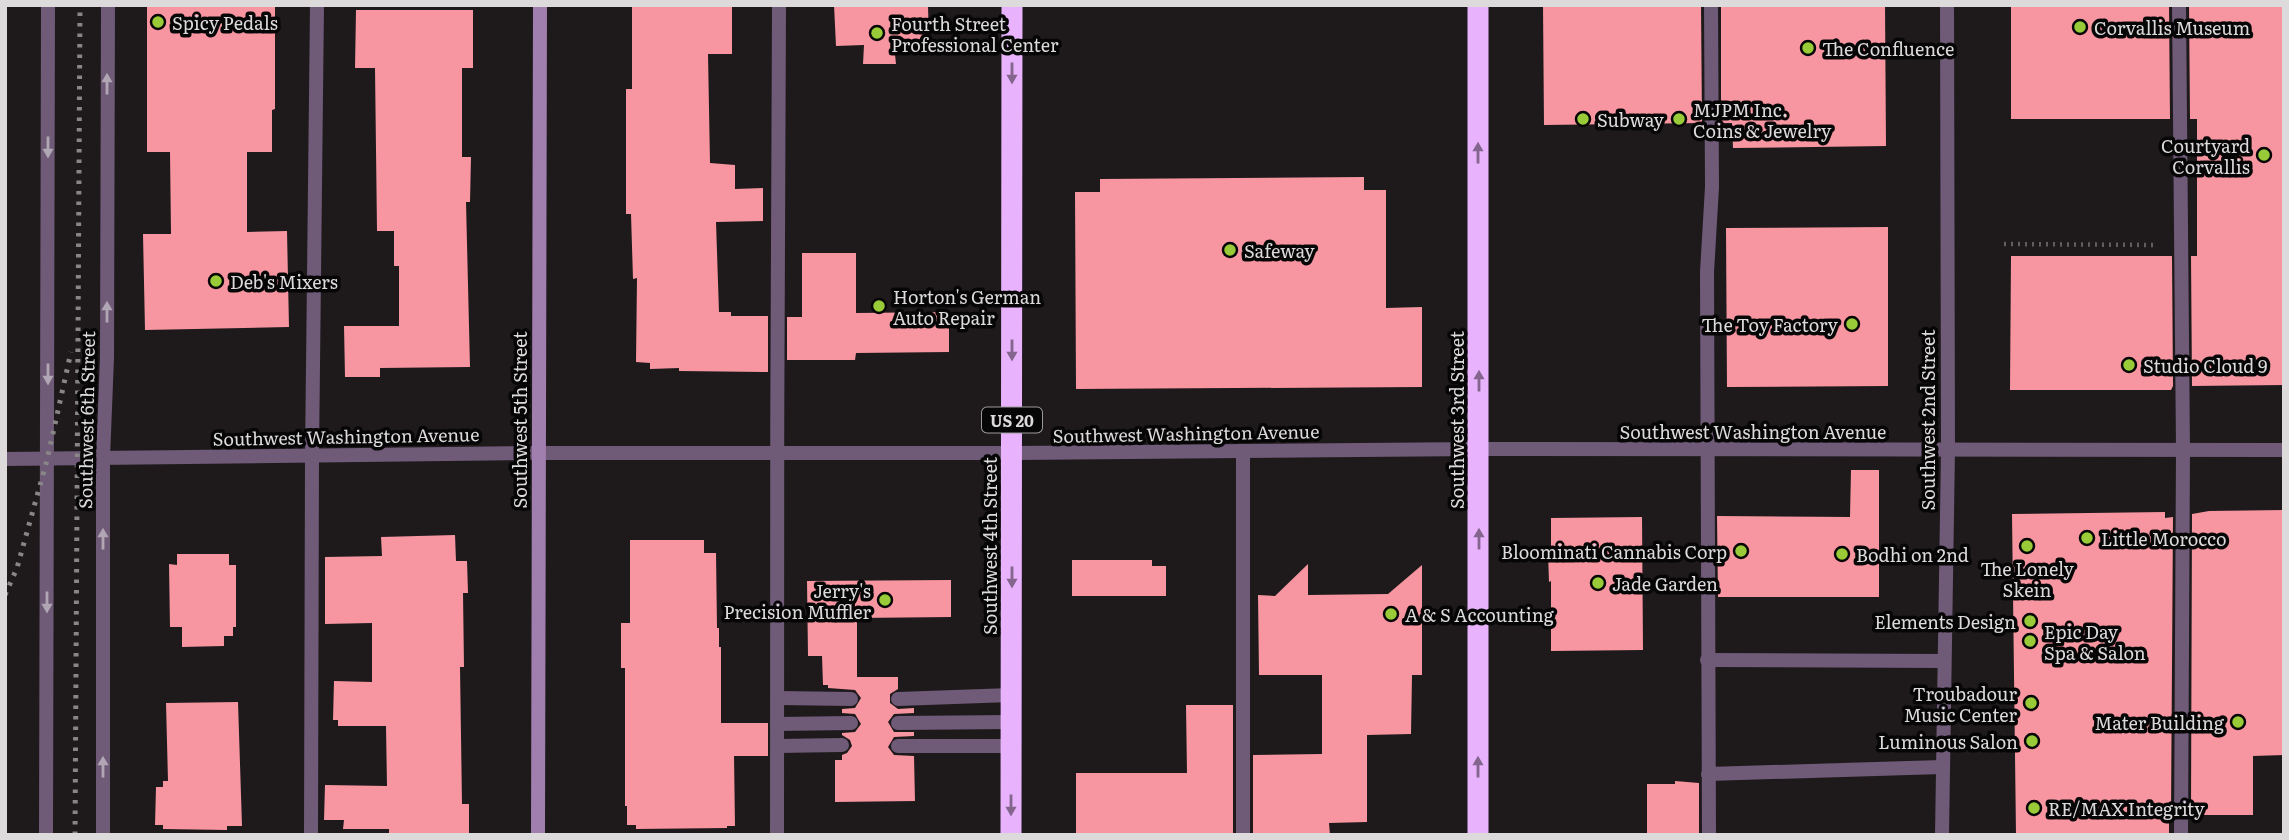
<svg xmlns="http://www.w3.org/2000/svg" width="2289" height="840" font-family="Literata,serif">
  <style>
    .building { fill: #f796a1 }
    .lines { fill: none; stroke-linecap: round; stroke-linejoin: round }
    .path { stroke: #625e60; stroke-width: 4.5; stroke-dasharray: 2 5; stroke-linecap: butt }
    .lane { stroke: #6f5a77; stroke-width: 14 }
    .street { stroke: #6f5a77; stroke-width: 14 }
    .secondary { stroke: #a07ead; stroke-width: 14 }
    .highway { stroke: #e8b2fd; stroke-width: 21 }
    .rail { stroke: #898688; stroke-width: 5; stroke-dasharray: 3.5 7; stroke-linecap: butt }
    .oneway { fill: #83658e }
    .oneway2 { fill: #b1a7b4 }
    .poi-dot { fill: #98cb37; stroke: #070606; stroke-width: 2.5 }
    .labels { text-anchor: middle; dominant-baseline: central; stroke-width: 7; stroke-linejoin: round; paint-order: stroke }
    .shield { fill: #070606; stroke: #9d9a9c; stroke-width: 2 }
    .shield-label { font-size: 16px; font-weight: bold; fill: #dddadc }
    .poi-label { font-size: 18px; fill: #dddadc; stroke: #070606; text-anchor: start }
    .street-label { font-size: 18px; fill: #dddadc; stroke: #070606 }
  </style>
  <rect width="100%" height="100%" fill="#1e1a1c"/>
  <g class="building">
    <path d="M247 5H275V109L272 110V152H247V232L287 231 289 327 145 330 143 234H171L170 152H147V7Z"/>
    <path d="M632 5H732V54H708L710 163 735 165V189L763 188V221L716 222 719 312H731V316H768V372L679 371V368L650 369V363L636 362 637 278 633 279 631 214H626V89H632Z"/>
    <path d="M834 5H928L929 45H894L896 64H863L864 45 836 46Z"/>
    <path d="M1543 5H1701L1702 123 1544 125Z"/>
    <path d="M1721 5H1885L1886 146 1733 148 1732 123H1721Z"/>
    <path d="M2011 5H2169L2170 119H2011Z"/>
    <path d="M2189 5H2284V385L2192 386 2191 256H2197V119H2190Z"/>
    <path d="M356 10H473V68H462V157H471L470 202H466L470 367 380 368V377H345L344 326H399V266H394V231H377L375 68H355Z"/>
    <path d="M1364 177V190H1386V308L1422 307V387L1076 389 1075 192H1100V179Z"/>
    <path d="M1888 227V386L1727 387 1726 228Z"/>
    <path d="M802 253H856V313L949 312V352L856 353 855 360H787V317H802Z"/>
    <path d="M2011 256H2172L2173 386 2171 390H2010Z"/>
    <path d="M1851 470H1879V597H1718L1717 516 1850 517Z"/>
    <path d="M2284 510V755L2253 756V815H2191L2192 514 2209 511Z"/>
    <path d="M2165 512V518L2173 517 2171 815H2169V835H2016L2012 514Z"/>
    <path d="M1642 517 1643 650 1551 651V581L1549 582 1548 552H1551V518Z"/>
    <path d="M455 535 456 561H467L468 593H463L464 667H460L462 804H469V835H389V829H343L344 820H324L325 785 387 786 386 726H338V720H333L334 681 372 682V623L325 624V557L382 556 381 537Z"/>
    <path d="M630 540H704V553H716L717 628H719V647H721V723H768V756H734L735 826H727V828L636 829V825H627V806H625V668H621V623H630Z"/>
    <path d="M177 554H229V565H236V627H233V636H224V646L182 647V627H170L169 564 177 565Z"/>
    <path d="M1072 560H1152V566H1166V596H1072Z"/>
    <path d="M1308 564V595L1388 594 1422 565V675H1412L1411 734 1367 735V822L1329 823 1330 835H1253V755L1322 754V675H1259L1258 595 1275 596Z"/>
    <path d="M951 580V617L857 618V677H898V689L890 694V703L898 709 914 708V713L894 714 888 722 894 732H914V736L894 737 888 747 894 755 914 756 915 801 835 802V760H842V755L847 753 852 746 850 740 842 735V733L855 732 861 724 855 714 842 713V709L855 708 861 698 855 690 828 688V685H823L822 656H808L807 581Z"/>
    <path d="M238 702 242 826H227V830L163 829V825H155L156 787H163V781H168L166 703Z"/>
    <path d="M1186 705H1233V835H1076V773H1187Z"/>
    <path d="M1675 781 1699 783V835H1647V784H1675Z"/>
  </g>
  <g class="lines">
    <path class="path" d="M2004 244 2158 245"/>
    <g class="lane">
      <path d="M2179 5 2183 450 2181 835"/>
      <path d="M1707 660 1943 661"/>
      <path d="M778 698 851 699"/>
      <path d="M898 699 1011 695"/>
      <path d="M898 723 1011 722"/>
      <path d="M777 724 851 723"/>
      <path d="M778 746 842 745"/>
      <path d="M898 746H1011"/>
      <path d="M1708 774 1942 767"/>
      <path d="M311 835 312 456 317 5"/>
      <path d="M777 835C778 558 776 282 779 5"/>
      <path d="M1243 835V452"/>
      <path d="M1709 835 1707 272 1712 187 1711 5"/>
    </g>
    <g class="street">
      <path d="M5 459 538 453H1012L1479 449 2284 450"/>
      <path d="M46 835 48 5"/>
      <path d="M103 835V458L107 358 108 5"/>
      <path d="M1942 835 1948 450 1947 5"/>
    </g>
    <path class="secondary" d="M538 835 540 5"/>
    <g class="highway">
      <path d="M1011 835 1012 5"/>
      <path d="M1478 835V5"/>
    </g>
    <g class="rail">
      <path d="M5 595 17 568 47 460 71 352"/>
      <path d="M75 835 80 5"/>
    </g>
  </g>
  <defs><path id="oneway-solid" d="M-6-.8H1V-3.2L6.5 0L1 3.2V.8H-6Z" transform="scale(1.75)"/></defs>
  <g class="oneway">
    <use href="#oneway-solid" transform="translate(1012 73) rotate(90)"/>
    <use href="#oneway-solid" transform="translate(1478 153) rotate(-90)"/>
    <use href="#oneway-solid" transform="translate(1012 350) rotate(90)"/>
    <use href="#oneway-solid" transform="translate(1479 381) rotate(-90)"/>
    <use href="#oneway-solid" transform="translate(1479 539) rotate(-90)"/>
    <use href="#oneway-solid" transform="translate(1012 577) rotate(90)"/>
    <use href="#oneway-solid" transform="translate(1478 767) rotate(-90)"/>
    <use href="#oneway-solid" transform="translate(1011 805) rotate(90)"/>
  </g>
  <g class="oneway2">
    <use href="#oneway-solid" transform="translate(107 84) rotate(-90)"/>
    <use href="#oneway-solid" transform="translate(48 147) rotate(90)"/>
    <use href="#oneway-solid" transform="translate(107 312) rotate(-90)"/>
    <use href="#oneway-solid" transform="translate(48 374) rotate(90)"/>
    <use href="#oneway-solid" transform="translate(103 539) rotate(-90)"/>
    <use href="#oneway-solid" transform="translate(47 602) rotate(90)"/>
    <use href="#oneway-solid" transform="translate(103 767) rotate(-90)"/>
  </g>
  <g class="poi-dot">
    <circle cx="158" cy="22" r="7"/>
    <circle cx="2080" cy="27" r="7"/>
    <circle cx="877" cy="33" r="7"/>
    <circle cx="1808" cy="48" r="7"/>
    <circle cx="1583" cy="119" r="7"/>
    <circle cx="1679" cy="119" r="7"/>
    <circle cx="2264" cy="155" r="7"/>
    <circle cx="1230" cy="250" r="7"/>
    <circle cx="216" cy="281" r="7"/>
    <circle cx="879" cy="306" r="7"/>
    <circle cx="1852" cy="324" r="7"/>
    <circle cx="2129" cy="365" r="7"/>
    <circle cx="2087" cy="538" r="7"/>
    <circle cx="2027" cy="546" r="7"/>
    <circle cx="1741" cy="551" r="7"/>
    <circle cx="1842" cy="554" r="7"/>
    <circle cx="1598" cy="583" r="7"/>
    <circle cx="885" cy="600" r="7"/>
    <circle cx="1391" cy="614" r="7"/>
    <circle cx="2030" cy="621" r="7"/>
    <circle cx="2030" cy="641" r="7"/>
    <circle cx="2031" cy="703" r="7"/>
    <circle cx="2238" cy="722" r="7"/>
    <circle cx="2032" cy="741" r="7"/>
    <circle cx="2034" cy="808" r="7"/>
  </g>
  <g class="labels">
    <rect class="shield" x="982" y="407.5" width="60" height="25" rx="5"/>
    <g class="shield-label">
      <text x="1012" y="420">US 20</text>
    </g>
    <g class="poi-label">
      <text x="172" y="22">Spicy Pedals</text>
      <text x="891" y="23">Fourth Street<tspan x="891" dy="21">Professional Center</tspan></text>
      <text x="2094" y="27">Corvallis Museum</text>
      <text x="1822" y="48">The Confluence</text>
      <text x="1693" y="109">MJPM Inc.<tspan x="1693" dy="21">Coins &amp; Jewelry</tspan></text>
      <text x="1597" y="119">Subway</text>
      <text x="2250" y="145" text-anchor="end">Courtyard<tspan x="2250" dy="21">Corvallis</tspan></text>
      <text x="1244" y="250">Safeway</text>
      <text x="230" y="281">Deb's Mixers</text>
      <text x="893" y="296">Horton's German<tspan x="893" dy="21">Auto Repair</tspan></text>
      <text x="1838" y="324" text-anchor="end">The Toy Factory</text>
      <text x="2143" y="365">Studio Cloud 9</text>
      <text x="2101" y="538">Little Morocco</text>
      <text x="1727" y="551" text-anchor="end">Bloominati Cannabis Corp</text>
      <text x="1856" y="554">Bodhi on 2nd</text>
      <text x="2027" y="568" text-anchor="middle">The Lonely<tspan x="2027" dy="21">Skein</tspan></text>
      <text x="1612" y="583">Jade Garden</text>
      <text x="871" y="590" text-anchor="end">Jerry's<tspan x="871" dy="21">Precision Muffler</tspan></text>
      <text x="1405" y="614">A &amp; S Accounting</text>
      <text x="2016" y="621" text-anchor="end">Elements Design</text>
      <text x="2044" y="631">Epic Day<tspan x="2044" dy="21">Spa &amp; Salon</tspan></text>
      <text x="2017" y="693" text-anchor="end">Troubadour<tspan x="2017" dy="21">Music Center</tspan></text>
      <text x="2224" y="722" text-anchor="end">Mater Building</text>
      <text x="2018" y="741" text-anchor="end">Luminous Salon</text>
      <text x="2048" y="808">RE/MAX Integrity</text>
    </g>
    <g class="street-label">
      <text transform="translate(86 420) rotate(-89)">Southwest 6th Street</text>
      <text transform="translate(519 420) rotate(-90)">Southwest 5th Street</text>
      <text transform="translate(1456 420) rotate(-90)">Southwest 3rd Street</text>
      <text transform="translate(1927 420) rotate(-90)">Southwest 2nd Street</text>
      <text x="1753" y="431">Southwest Washington Avenue</text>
      <text transform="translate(1186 433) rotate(-1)">Southwest Washington Avenue</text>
      <text transform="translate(346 436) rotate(-1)">Southwest Washington Avenue</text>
      <text transform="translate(989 546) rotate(-90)">Southwest 4th Street</text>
    </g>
  </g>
  <rect width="2289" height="840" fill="none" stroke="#dddadc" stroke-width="14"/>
</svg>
